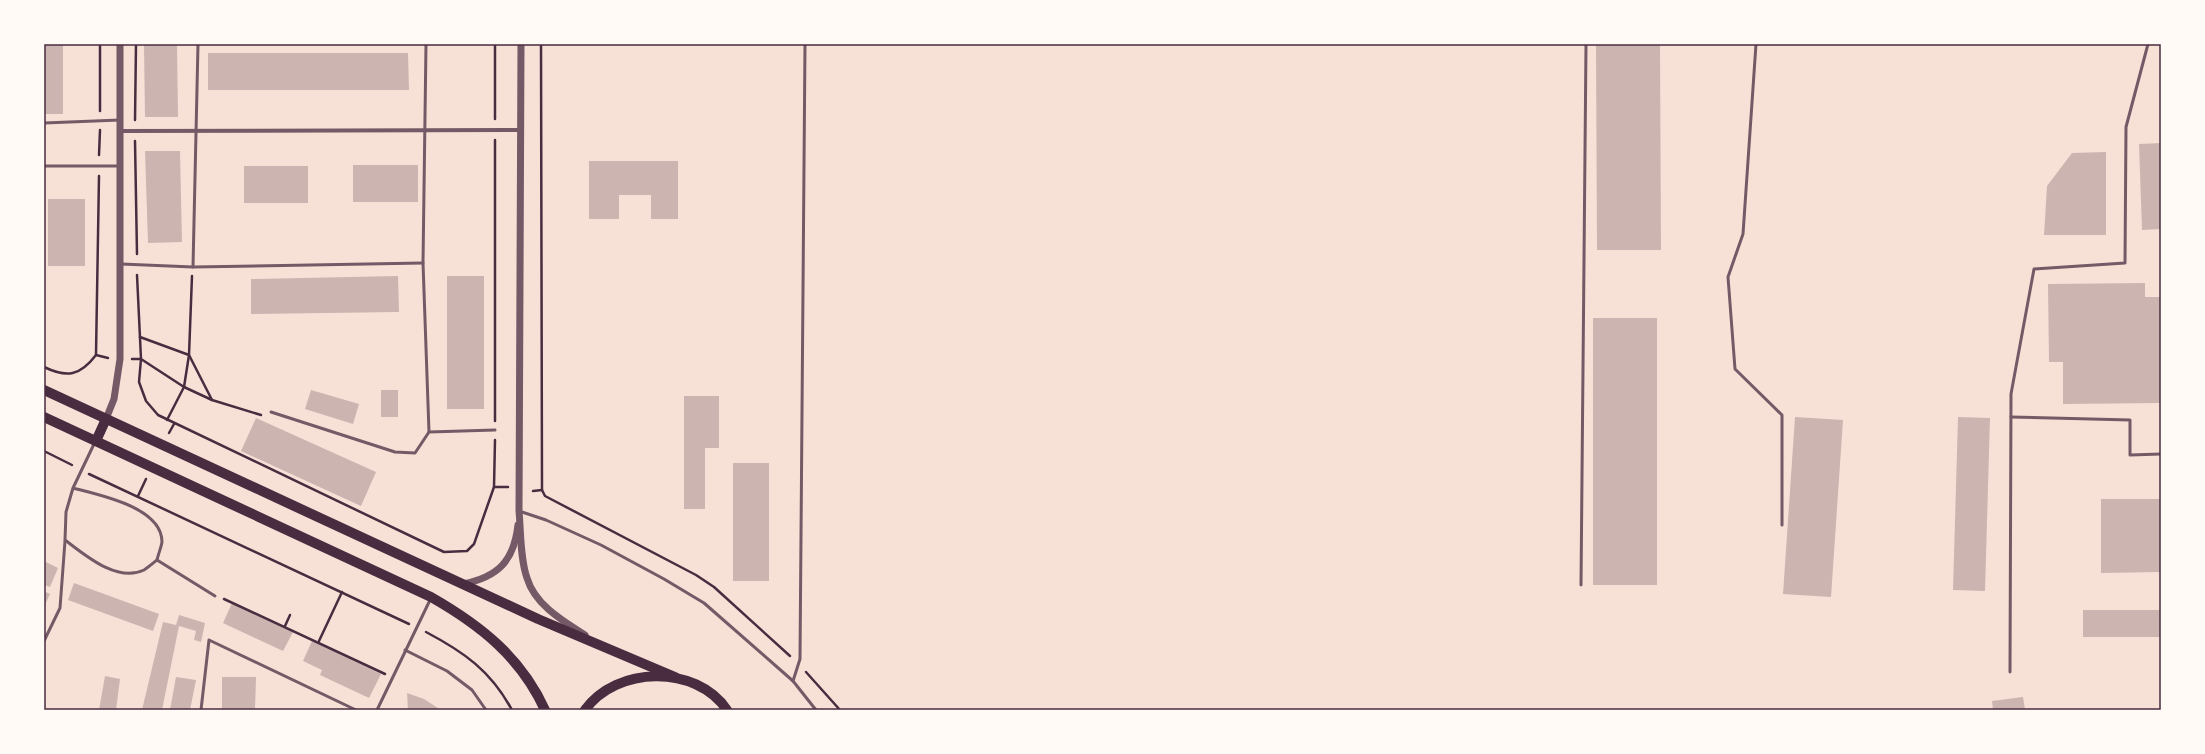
<svg xmlns="http://www.w3.org/2000/svg" width="2205" height="754" font-family="'Nunito Sans',sans-serif">
  <style>
    .building { fill: #ccb4b1 }
    .lines { fill: none; stroke-linecap: round; stroke-linejoin: round }
    .path { stroke: #4a2c40; stroke-width: 2.5 }
    .service { stroke: #755966; stroke-width: 3 }
    .minor { stroke: #755966; stroke-width: 4 }
    .tertiary { stroke: #755966; stroke-width: 7 }
    .primary { stroke: #4a2c40; stroke-width: 10 }
    .neatline { fill: none; stroke: #4a2c40; stroke-width: 1.5 }
  </style>
  <rect width="100%" height="100%" fill="#f7e1d7"/>
  <g class="building">
    <rect x="44" y="44" width="19" height="70"/>
    <path d="M144 44H177L178 117H145Z"/>
    <path d="M1596 44H1660L1661 250H1597Z"/>
    <path d="M208 53H408L409 90H208Z"/>
    <path d="M2161 143V229L2142 230 2139 144Z"/>
    <path d="M145 151H180L182 242 148 243Z"/>
    <path d="M2106 152V235H2044L2047 186 2072 153Z"/>
    <path d="M589 161H678V219H651V195H619V219H589Z"/>
    <rect x="353" y="165" width="65" height="37"/>
    <rect x="244" y="166" width="64" height="37"/>
    <rect x="48" y="199" width="37" height="67"/>
    <path d="M398 276 399 312 251 314V279Z"/>
    <rect x="447" y="276" width="37" height="133"/>
    <path d="M2145 283V297H2161V403L2063 404V362H2049L2048 284Z"/>
    <rect x="1593" y="318" width="64" height="267"/>
    <path d="M311 390 359 404 353 424 305 409Z"/>
    <rect x="381" y="390" width="17" height="27"/>
    <path d="M684 396H719V448H705V509H684Z"/>
    <path d="M1795 417 1843 420 1831 597 1783 594Z"/>
    <path d="M1958 417 1990 418 1985 591 1953 590Z"/>
    <path d="M256 418 376 472 361 506 241 451Z"/>
    <rect x="733" y="463" width="36" height="118"/>
    <path d="M2101 499H2161V572L2101 573Z"/>
    <path d="M44 561 58 568 50 587 44 585Z"/>
    <path d="M74 583 159 614 153 631 68 600Z"/>
    <path d="M44 591 50 594 44 607Z"/>
    <path d="M232 603 293 632 283 651 223 623Z"/>
    <rect x="2083" y="610" width="78" height="27"/>
    <path d="M179 615 205 623 201 642 194 640 196 631 179 626 162 710H142L163 622 176 625Z"/>
    <path d="M312 641 381 674 369 698 320 675 322 670 303 661Z"/>
    <path d="M105 676 120 679 116 710H99Z"/>
    <path d="M176 677 196 680 190 710H170Z"/>
    <path d="M222 677H256L255 710H222Z"/>
    <path d="M407 693 424 699 441 710H408Z"/>
    <path d="M2023 697 2025 710H1993L1992 701Z"/>
  </g>
  <g class="lines">
    <g class="path">
      <path d="M495 44V119"/>
      <path d="M541 44 542 490 545 496 696 575 714 587 790 656"/>
      <path d="M100 111V44"/>
      <path d="M135 120 136 44"/>
      <path d="M135 141 137 254"/>
      <path d="M99 155 100 130"/>
      <path d="M137 275 141 359 139 382 146 401 158 415 444 552 467 551 474 544 494 487 495 440"/>
      <path d="M140 337 189 355 212 400 261 415"/>
      <path d="M96 355 108 358"/>
      <path d="M132 359H141L184 387 212 400"/>
      <path d="M44 367C67 378 80 376 96 355L99 176"/>
      <path d="M167 420 184 387 189 355 192 276"/>
      <path d="M495 421V140"/>
      <path d="M169 433 174 424"/>
      <path d="M44 451 72 465"/>
      <path d="M89 474 409 624"/>
      <path d="M494 487H508"/>
      <path d="M533 491 542 490"/>
      <path d="M138 496 146 479"/>
      <path d="M224 599 385 674"/>
      <path d="M285 626 290 615"/>
      <path d="M426 632C464 652 491 671 512 710"/>
      <path d="M319 641 342 592"/>
      <path d="M806 672 840 710"/>
    </g>
    <g class="service">
      <path d="M426 44 423 263 429 432"/>
      <path d="M1756 44 1743 234 1728 277 1735 369 1782 415V525"/>
      <path d="M44 123 120 120"/>
      <path d="M44 166H120"/>
      <path d="M121 264 193 267 423 263"/>
      <path d="M193 267 198 44"/>
      <path d="M271 412 395 452 415 453 429 432 495 430"/>
      <path d="M2011 417 2130 420V455L2161 454"/>
      <path d="M73 488C99 495 162 507 162 542 161 548 158 555 157 560 153 563 149 567 144 570 117 583 85 555 65 540L66 512 73 488 95 442"/>
      <path d="M519 511 546 520 601 545 664 579 704 603 793 681 816 710"/>
      <path d="M157 560 215 596"/>
      <path d="M1581 585 1586 44"/>
      <path d="M44 641 60 608 65 541"/>
      <path d="M405 650 447 671 472 690 486 710"/>
      <path d="M2010 672 2011 394 2034 269 2125 263 2126 127 2148 44"/>
      <path d="M793 681 800 659 805 44"/>
      <path d="M201 710 209 640 356 710"/>
      <path d="M377 710 431 598"/>
    </g>
    <path class="minor" d="M120 131 521 130"/>
    <g class="tertiary">
      <path d="M521 44 519 511C521 532 520 558 527 578 535 605 563 621 585 635"/>
      <path d="M106 419 114 399 120 359V44"/>
      <path d="M463 584C498 577 514 561 518 525"/>
    </g>
    <g class="primary">
      <path d="M44 390 538 619 675 677"/>
      <path d="M44 417 431 597C480 625 521 657 545 710"/>
      <path d="M96 441 106 419"/>
      <path d="M585 710C616 666 696 664 727 710"/>
    </g>
  </g>
  <rect width="2205" height="754" fill="none" stroke="#fffaf5" stroke-width="90"/>
  <rect x="45" y="45" width="2115" height="664" class="neatline"/>
</svg>
